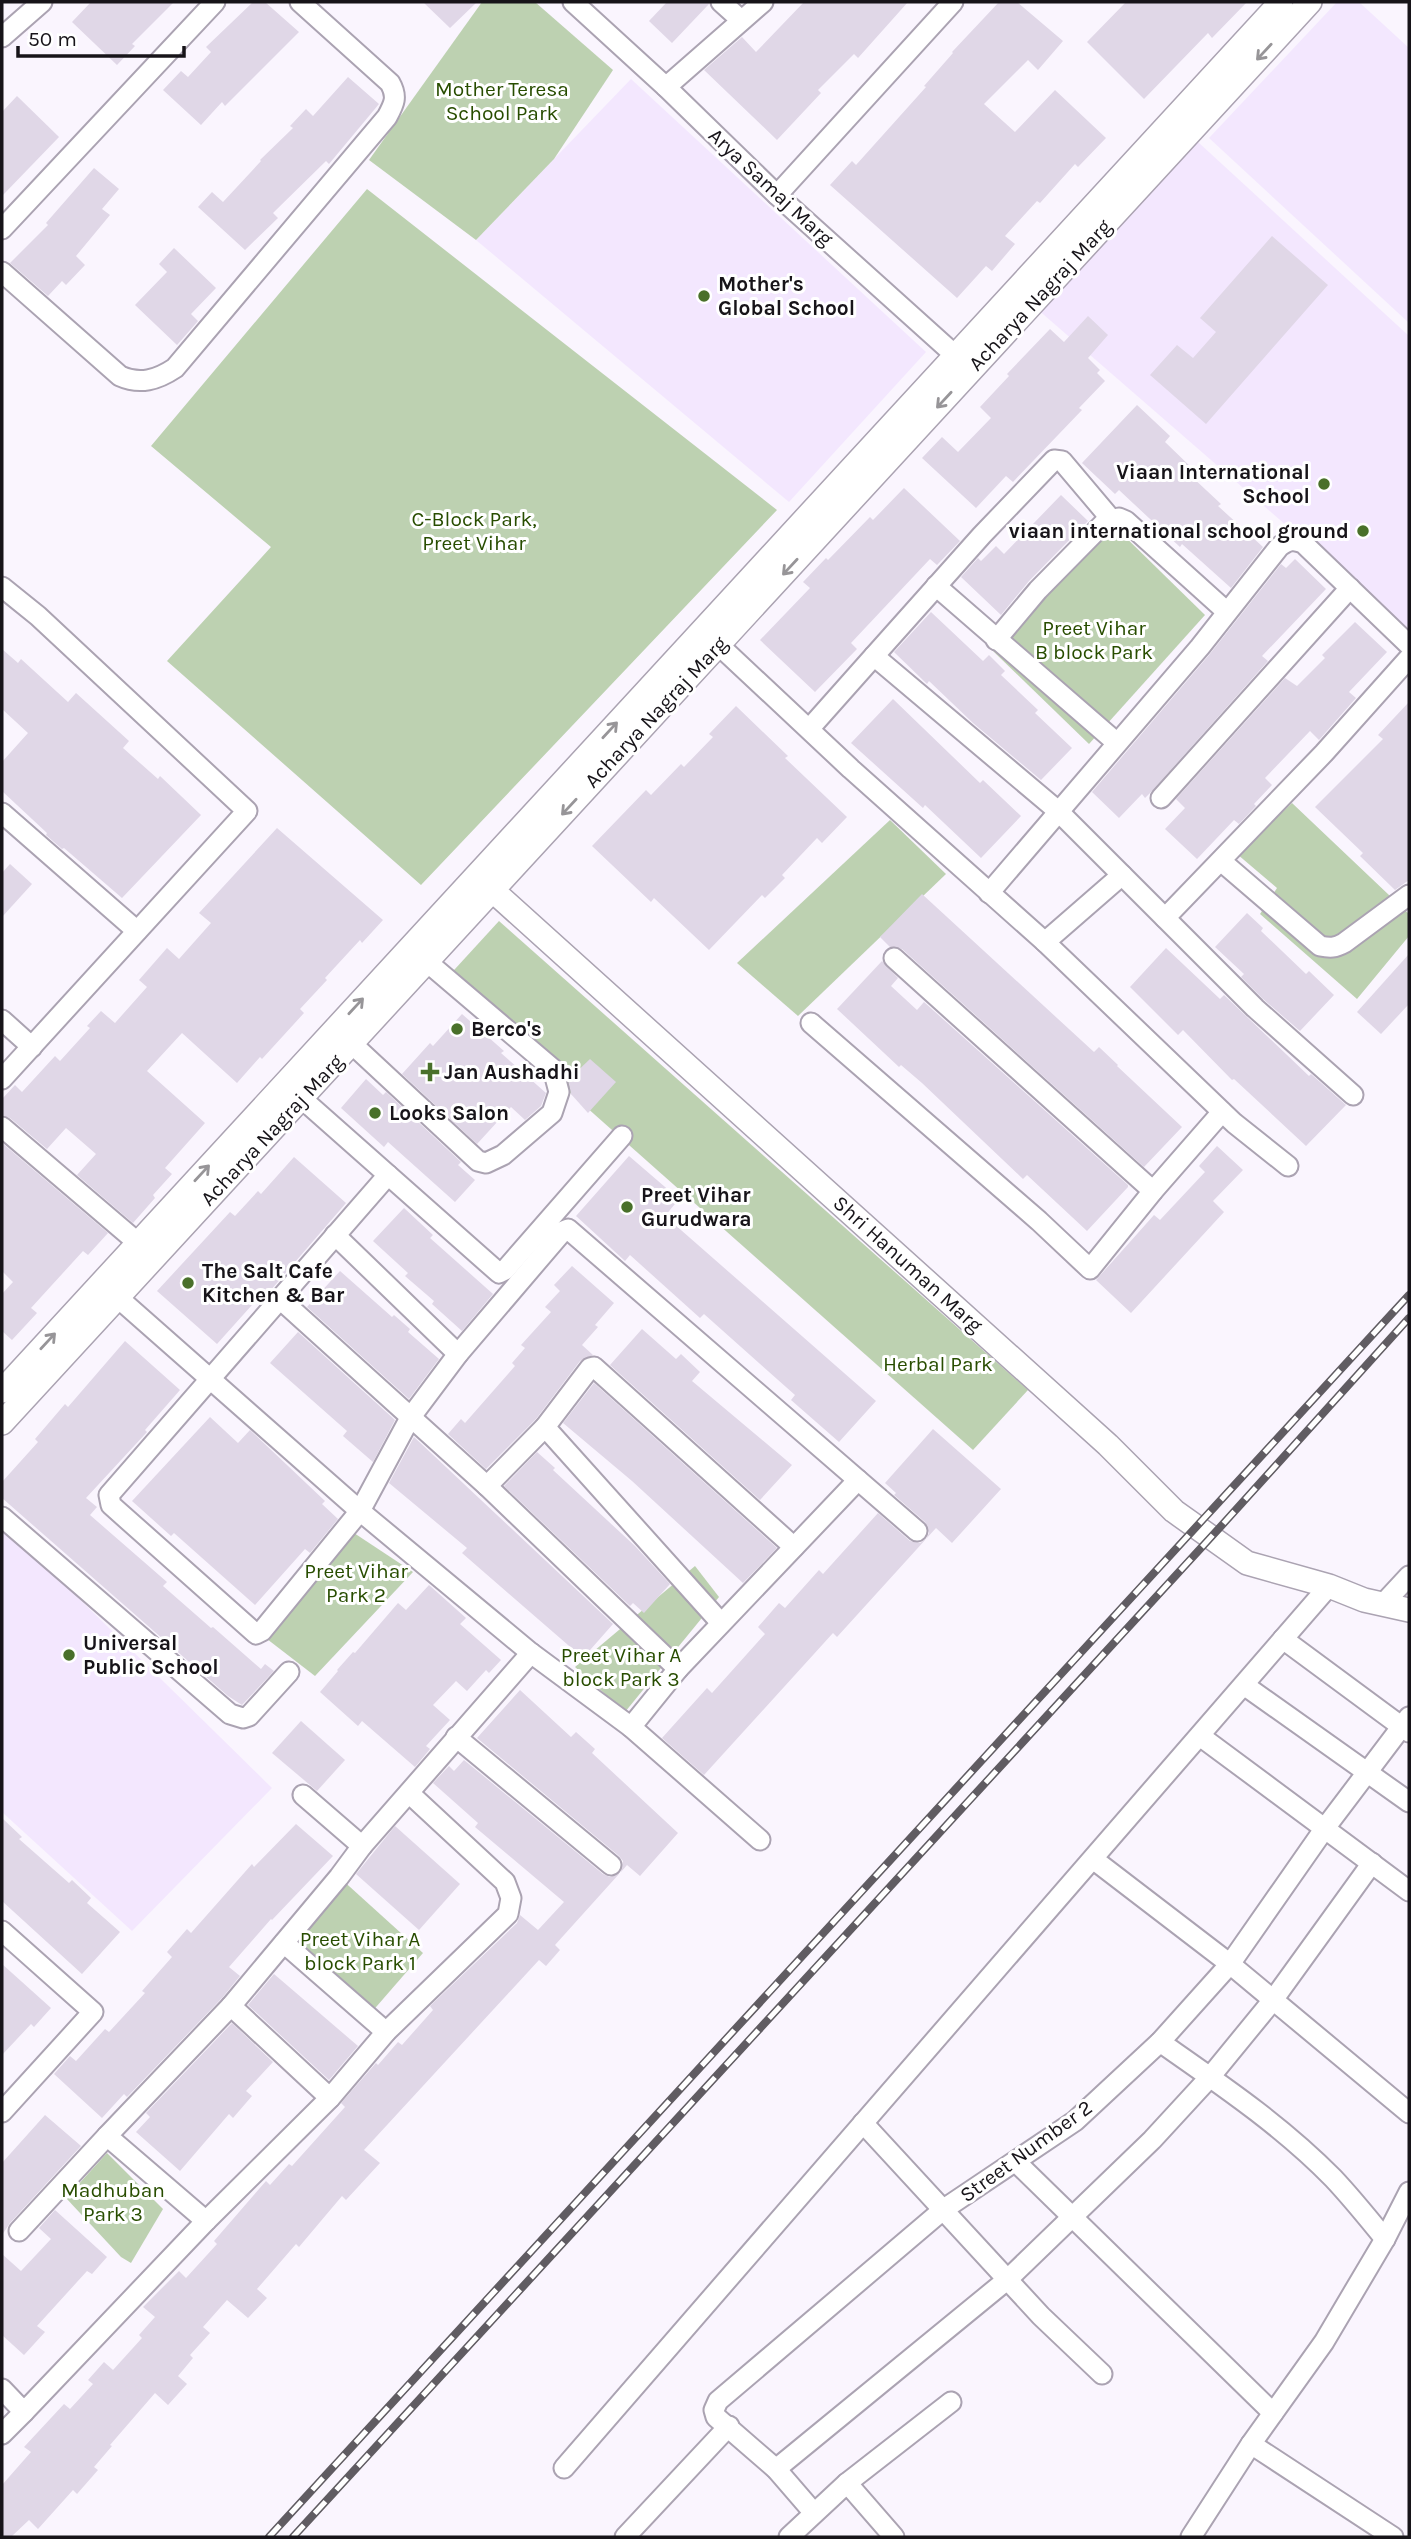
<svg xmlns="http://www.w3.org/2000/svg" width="1411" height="2539" font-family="Karla,sans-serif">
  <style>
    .built { fill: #f3e7fe }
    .green { fill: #bdd1b1 }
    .building { fill: #e0d7e7 }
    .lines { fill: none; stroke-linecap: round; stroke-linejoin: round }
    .minor-casing { stroke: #aba3b2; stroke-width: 23 }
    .tertiary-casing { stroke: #aba3b2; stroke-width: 26 }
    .minor { stroke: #fff; stroke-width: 19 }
    .tertiary { stroke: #fff; stroke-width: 23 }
    .rail-casing { stroke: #605c62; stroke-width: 8 }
    .rail { stroke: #fff; stroke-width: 5; stroke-dasharray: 16; stroke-linecap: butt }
    .oneway { stroke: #979598 }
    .poi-dot { fill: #49702a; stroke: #fff; stroke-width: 2.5 }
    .labels { text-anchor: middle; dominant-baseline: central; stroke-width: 6; stroke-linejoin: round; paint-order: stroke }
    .park-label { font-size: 21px; fill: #284d00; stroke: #fff }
    .street-label { font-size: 21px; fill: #171419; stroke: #fff }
    .poi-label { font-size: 21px; font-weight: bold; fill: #171419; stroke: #fff; text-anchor: start }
  </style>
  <rect width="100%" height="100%" fill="#faf5fe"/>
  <g class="built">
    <path d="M1337 2H1359L1409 48V323L1209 138Z"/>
    <path d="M631 79 926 352 789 502 476 240Z"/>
    <path d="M1198 142 1409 336V632L1036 308Z"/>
    <path d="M2 1523 272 1788 132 1931 2 1812Z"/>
  </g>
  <g class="green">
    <path d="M482 2H535L613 70 554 159 476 240 369 160Z"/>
    <path d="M367 189 777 510 421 885 167 661 271 547 151 446Z"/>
    <path d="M1113 525 1205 615 1089 744 993 651Z"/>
    <path d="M1292 803 1409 914V936L1357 999 1260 914 1277 888 1237 854Z"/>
    <path d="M890 820 946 874 798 1016 737 963Z"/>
    <path d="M499 921 1028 1390 973 1450 444 981Z"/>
    <path d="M354 1533 413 1572 315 1676 267 1639Z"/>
    <path d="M695 1566 719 1597 625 1712 575 1667Z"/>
    <path d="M339 1877 423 1953 370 2014 286 1940Z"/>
    <path d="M107 2153 163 2209 131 2263 121 2257 66 2198Z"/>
  </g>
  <g class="building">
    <path d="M91 2H174L132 44 135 46 117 65 72 22Z"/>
    <path d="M253 2H265L299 32 225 106 222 102 201 125 163 90 181 71 188 77 211 52 206 47Z"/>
    <path d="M423 2H477L450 28Z"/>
    <path d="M667 2H709V4L672 43 649 21Z"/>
    <path d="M804 2H908L858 58 854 54 818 90 821 93 777 140 704 70 742 37 756 52Z"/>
    <path d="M999 2H1017L1063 41 1038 70 1028 60 984 104 1015 132 1055 90 1106 138 1078 167 1075 164 1040 203 1037 201 1005 236 1015 244 992 271 986 266 957 298 830 185 852 161 856 165 926 87 924 86 953 53 952 52Z"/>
    <path d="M1126 2H1247L1212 38 1208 33 1144 99 1087 42Z"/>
    <path d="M348 77 379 104 329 164 326 161 273 213 278 218 245 250 198 207 212 192 223 202 261 161 260 160 293 128 290 126 306 109 313 116Z"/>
    <path d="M17 96 59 137 2 196V112Z"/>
    <path d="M94 168 119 189 102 209 110 215 76 256 85 265 66 285 62 281 48 296 10 263 48 225 46 223Z"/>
    <path d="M1272 236 1328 285 1206 424 1150 375 1177 345 1193 358 1216 332 1200 318Z"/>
    <path d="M174 248 216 288 191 314 198 321 177 345 135 305 167 272 159 264Z"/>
    <path d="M1088 316 1108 335 1088 358 1100 370 1097 373 1105 381 1079 408 1082 410 1013 482 1006 476 976 508 922 458 942 437 958 452 991 418 980 407 1009 376 1007 374 1050 329 1064 342Z"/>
    <path d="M1137 405 1170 436 1165 442 1195 471 1191 476 1221 504 1218 506 1263 547 1231 588 1182 544 1180 547 1119 490 1115 494 1082 463Z"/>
    <path d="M904 488 960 541 937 565 930 559 851 643 857 649 815 692 760 640 810 588 803 582 826 558 828 560 870 517 873 520Z"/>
    <path d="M1061 495 1088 521 1029 581 1001 615 961 577 978 558 981 561 996 546 1004 554Z"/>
    <path d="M1295 559 1326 589 1262 656 1268 661 1151 792 1145 798 1142 794 1119 818 1092 792 1209 655 1281 564 1286 568Z"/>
    <path d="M931 612 983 661 989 655 1005 671 1001 675 1038 710 1035 713 1072 748 1041 780 973 723 929 681 927 684 894 652Z"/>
    <path d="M1355 622 1387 652 1349 692 1356 698 1319 740 1310 731 1265 778 1272 785 1254 804 1256 806 1239 824 1234 820 1197 859 1165 829 1185 808 1176 799 1285 678 1297 686 1325 658 1322 655Z"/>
    <path d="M2 649 18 663 21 659 68 702 76 693 129 741 123 748 158 779 160 776 201 815 122 898 64 848 62 849 46 835 47 833 2 791V762L28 733 2 709Z"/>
    <path d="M893 699 980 783 983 780 1021 816 981 858 925 805 923 808 851 743Z"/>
    <path d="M1409 702V880L1395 890 1360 856 1363 853 1315 807 1383 739 1378 735Z"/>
    <path d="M736 706 788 756 785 758 847 817 822 843 817 838 782 875 785 878 765 898 762 895 709 950 654 898 651 902 592 846 646 790 651 795 681 764 684 767 713 737 709 734Z"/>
    <path d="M277 828 383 920 362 943 360 940 325 978 327 980 300 1009 304 1013 262 1059 260 1057 237 1083 182 1033 147 1071 205 1123 165 1168 172 1174 153 1195 155 1198 133 1223 77 1175 96 1154 66 1128 47 1149 10 1118 2 1115V1099L15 1085 22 1092 55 1056 60 1061 90 1028 87 1026 101 1011 115 1023 147 987 139 980 167 948 179 959 211 923 199 913Z"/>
    <path d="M10 864 32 884 2 917V873Z"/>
    <path d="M922 894 1094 1052 1099 1047 1118 1065 1117 1066 1182 1127 1144 1167 902 949 890 947 880 937Z"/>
    <path d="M1247 913 1263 928 1261 931 1306 974 1309 971 1334 995 1300 1031 1263 999 1241 977 1244 974 1215 947Z"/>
    <path d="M1166 948 1220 999 1224 995 1309 1076 1311 1074 1346 1105 1306 1146 1234 1079 1232 1080 1183 1030 1178 1035 1130 987Z"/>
    <path d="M1409 954V1004L1381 1034 1357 1012Z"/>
    <path d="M882 961 898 978 891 986 917 1010 924 1002 1128 1185V1187L1087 1231 1027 1175 1023 1179 922 1083 901 1065 899 1067 837 1009Z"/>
    <path d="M462 1014 504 1051 501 1053 546 1093 541 1106 525 1120 511 1107 477 1144 402 1074 430 1043 433 1046Z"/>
    <path d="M590 1059 616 1082 588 1113 571 1094 568 1080Z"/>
    <path d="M366 1079 383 1095 386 1092 461 1162 458 1165 475 1180 455 1202 388 1142 384 1147 341 1108Z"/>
    <path d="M2 1143 108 1233 88 1255 83 1251 31 1308 37 1313 12 1340 2 1331V1294L13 1282 2 1271Z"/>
    <path d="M1217 1146 1243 1170 1213 1201 1224 1212 1131 1313 1096 1280 1154 1215 1160 1220 1205 1172 1199 1166Z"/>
    <path d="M629 1156 679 1199 665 1216 876 1401 839 1442 791 1400 795 1395 704 1314 700 1318 630 1255 625 1261 576 1216Z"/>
    <path d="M294 1157 346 1203 264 1298 261 1295 217 1344 157 1291 230 1212 235 1216 258 1191 261 1194Z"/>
    <path d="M404 1208 433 1235 430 1238 493 1294 462 1331 432 1304 434 1301 405 1276 408 1273 373 1241Z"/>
    <path d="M572 1266 614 1303 595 1325 598 1327 582 1345 593 1355 580 1361 536 1419 486 1469 448 1434 461 1419 465 1423 515 1366 512 1363 525 1348 521 1345 551 1312 545 1307 560 1291 554 1285Z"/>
    <path d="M340 1271 392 1317 394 1315 410 1329 408 1332 439 1359 409 1399 307 1307Z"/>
    <path d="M642 1329 676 1359 681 1354 700 1372 692 1381 792 1465 760 1500 610 1365Z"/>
    <path d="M298 1332 395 1420 373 1462 343 1436 347 1431 270 1363Z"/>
    <path d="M125 1341 180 1390 145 1430 147 1432 86 1498 97 1507 90 1515 167 1582 163 1586 211 1628 213 1627 261 1669 265 1664 274 1671 242 1705 228 1696 2 1498V1482L38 1442 35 1439 65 1404 68 1407Z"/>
    <path d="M594 1383 777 1548 743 1583 632 1481 563 1423Z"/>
    <path d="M210 1417 238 1443 250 1430 325 1501 322 1504 338 1519 310 1553 305 1549 255 1605 174 1533 171 1536 132 1501Z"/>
    <path d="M933 1429 1001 1489 952 1543 936 1528 837 1637 833 1633 704 1775 662 1738 707 1688 712 1693 765 1634 758 1627 779 1603 785 1608 819 1570 823 1574 878 1513 910 1541 920 1543 926 1539 929 1533 925 1522 894 1495 896 1493 885 1483Z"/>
    <path d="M414 1437 613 1624 583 1658 462 1553 467 1548 389 1483Z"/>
    <path d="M537 1452 555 1468 553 1470 635 1546 670 1584 644 1613 633 1603 630 1606 504 1486Z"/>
    <path d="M429 1585 466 1618 460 1624 501 1660 489 1673 486 1670 467 1691 456 1681 433 1705 450 1720 426 1746 430 1749 415 1767 362 1721 358 1726 320 1692 338 1671 337 1670 353 1652 355 1653 398 1603 406 1610Z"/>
    <path d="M520 1690 571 1737 576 1732 595 1749 592 1753 678 1833 640 1876 627 1865 621 1872 623 1861 619 1856 477 1738Z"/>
    <path d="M301 1721 345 1760 317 1791 272 1753Z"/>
    <path d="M464 1760 603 1874 610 1877 619 1874 555 1945 560 1950 546 1966 539 1960 364 2150 380 2163 346 2200 342 2196 299 2247 296 2244 257 2289 267 2298 248 2318 227 2300 203 2327 210 2333 190 2355 193 2358 178 2376 187 2384 168 2405 155 2393 110 2445 112 2446 94 2467 98 2470 77 2494 73 2490 38 2529 29 2520 11 2537H2V2485L31 2452 24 2447 64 2404 70 2409 93 2384 88 2380 104 2362 113 2370 142 2338 139 2335 155 2317 143 2307 179 2271 186 2278 217 2244 214 2241 266 2181 270 2185 289 2164 292 2166 345 2107 341 2103 376 2063 378 2065 398 2042 402 2045 433 2010 430 2006 517 1923 520 1915 538 1930 564 1902 475 1827 478 1823 433 1783 449 1766 454 1771Z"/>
    <path d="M2 1818 22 1837 19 1839 69 1883 72 1880 91 1898 87 1903 120 1932 82 1974 2 1901Z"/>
    <path d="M296 1824 333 1856 272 1920 271 1919 229 1967 240 1976 222 1998 127 2097 124 2094 102 2118 54 2074 70 2056 76 2061 105 2029 109 2032 145 1993 142 1991 172 1957 167 1952 187 1929 191 1933 252 1864 254 1867Z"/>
    <path d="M395 1826 460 1884 419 1930 356 1874Z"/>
    <path d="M2 1964 51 2008 34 2027 31 2024 2 2055Z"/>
    <path d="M274 1974 358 2046 329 2080 248 2005Z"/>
    <path d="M232 2023 273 2062 246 2091 252 2096 233 2118 229 2114 180 2171 136 2132 150 2117 146 2113Z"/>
    <path d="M45 2115 81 2146 10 2223 2 2235V2163Z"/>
    <path d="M55 2210 107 2257 92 2274 87 2271 37 2326 45 2332 24 2355 2 2335V2254L21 2271 51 2239 39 2228Z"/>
  </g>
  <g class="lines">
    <defs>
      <g id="minor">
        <path d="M573 2 666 87 777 195 966 365"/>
        <path d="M721 2 741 20"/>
        <path d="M2 37 42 2"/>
        <path d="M666 87 763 2"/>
        <path d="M777 195 953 2"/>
        <path d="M2 229 215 2"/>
        <path d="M2 272 120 376C140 385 157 380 175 368L387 117C394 104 398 97 390 83L300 2"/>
        <path d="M936 586 1117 743"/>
        <path d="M2 587 38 616 247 811 2 1079"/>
        <path d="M708 635 851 769 1045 942 1234 1123 1288 1166"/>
        <path d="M996 640 1038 590 1105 522 1119 518 1126 521 1227 612"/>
        <path d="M874 656 982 535 1054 460 1062 461 1111 519"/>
        <path d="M810 728 874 656 1058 811 1255 1008 1353 1095"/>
        <path d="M1161 798 1350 588"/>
        <path d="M2 813 137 931"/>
        <path d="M1221 861 1320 946C1330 948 1335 948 1344 943L1409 895"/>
        <path d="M989 893 1200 647 1279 547C1288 540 1293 539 1303 543L1409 645"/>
        <path d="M1165 918 1324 753 1409 658"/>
        <path d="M1045 942 1122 875"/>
        <path d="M894 958 1153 1191"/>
        <path d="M2 1020 32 1047"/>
        <path d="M811 1023 1039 1221 1090 1269 1153 1191 1222 1112"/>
        <path d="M351 1043 478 1161 486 1163 503 1155 552 1113 559 1092 553 1069 426 961"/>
        <path d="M291 1089 499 1273 505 1270 622 1136"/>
        <path d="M2 1127 137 1242"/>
        <path d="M388 1175 109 1495 111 1505 256 1634 262 1631 360 1511 410 1418 458 1354 563 1231 568 1229 917 1531"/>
        <path d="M335 1235 458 1354"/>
        <path d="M107 1288 360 1511 531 1653 631 1727 760 1840"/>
        <path d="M280 1299 487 1486 678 1669"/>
        <path d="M545 1427 721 1623"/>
        <path d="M487 1486 545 1427 590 1368 594 1367 794 1547"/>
        <path d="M2 1517 230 1714 243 1718 249 1716 289 1672"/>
        <path d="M1383 1604 1409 1576"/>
        <path d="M1283 1639 1409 1732"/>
        <path d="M1244 1685 1409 1802"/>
        <path d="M631 1727 678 1669 858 1480"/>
        <path d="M1200 1736 1409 1891"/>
        <path d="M456 1737 611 1865"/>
        <path d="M303 1795 362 1846"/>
        <path d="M1093 1859 1230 1964 1409 2113"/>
        <path d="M2 1931 93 2012 2 2112"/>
        <path d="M284 1943 386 2032"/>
        <path d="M1160 2042C1220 2084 1281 2125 1333 2178 1351 2197 1368 2218 1385 2239"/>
        <path d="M330 2098 231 2006 339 1877 362 1846 531 1653"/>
        <path d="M863 2123 1041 2316 1102 2374"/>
        <path d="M1016 2162 1273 2413"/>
        <path d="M206 2221 107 2136 231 2006"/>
        <path d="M19 2231 107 2136"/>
        <path d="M2 2389 24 2412 206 2221 330 2098 386 2032 508 1914 511 1898 505 1882 409 1793"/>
        <path d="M2 2434 24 2412"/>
        <path d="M1251 2444 1393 2537"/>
        <path d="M564 2468 1329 1586"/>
        <path d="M776 2469 1008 2279 1152 2140 1210 2077 1273 2000 1372 1863"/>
        <path d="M847 2483 894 2537"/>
        <path d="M814 2513 776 2469 716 2417 714 2410 718 2401 944 2209 1075 2121 1160 2042 1230 1964 1325 1828 1409 1717"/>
        <path d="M625 2537 729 2426"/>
        <path d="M789 2537 847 2483 951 2402"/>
        <path d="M1191 2537 1251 2444 1324 2342 1385 2239 1409 2192"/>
      </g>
      <g id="tertiary">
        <path d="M481 880 1108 1445 1174 1511 1247 1563 1329 1586 1364 1600 1409 1610"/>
        <path d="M2 1391 1281 2"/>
        <path d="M2 1423 1310 2"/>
      </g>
    </defs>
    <use href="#minor" class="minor-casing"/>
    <use href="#tertiary" class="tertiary-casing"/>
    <use href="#minor" class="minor"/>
    <use href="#tertiary" class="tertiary"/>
    <defs>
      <g id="rail">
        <path d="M269 2537 1409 1295"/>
        <path d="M293 2537 1223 1524 1409 1318"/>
      </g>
    </defs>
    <use href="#rail" class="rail-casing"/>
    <use href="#rail" class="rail"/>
  </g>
  <defs><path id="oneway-shaft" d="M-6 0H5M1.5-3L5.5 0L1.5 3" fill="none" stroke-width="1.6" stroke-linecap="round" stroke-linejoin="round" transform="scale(1.75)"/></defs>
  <g class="oneway">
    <use href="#oneway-shaft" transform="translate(1264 52) rotate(133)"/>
    <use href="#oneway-shaft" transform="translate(944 400) rotate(133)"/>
    <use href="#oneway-shaft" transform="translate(790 567) rotate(133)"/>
    <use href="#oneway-shaft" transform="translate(610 730) rotate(-47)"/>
    <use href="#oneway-shaft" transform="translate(569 807) rotate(133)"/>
    <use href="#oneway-shaft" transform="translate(356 1006) rotate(-47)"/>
    <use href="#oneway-shaft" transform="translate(202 1173) rotate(-47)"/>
    <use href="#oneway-shaft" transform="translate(48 1341) rotate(-47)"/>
  </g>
  <g class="poi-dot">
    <circle cx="704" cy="296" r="7"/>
    <circle cx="1324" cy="484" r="7"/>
    <circle cx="1363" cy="531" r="7"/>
    <circle cx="457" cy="1029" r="7"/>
    <path d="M426.5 1061.5h7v7h7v7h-7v7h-7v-7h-7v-7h7z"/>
    <circle cx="375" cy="1113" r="7"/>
    <circle cx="627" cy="1207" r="7"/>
    <circle cx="188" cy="1283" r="7"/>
    <circle cx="69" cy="1655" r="7"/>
  </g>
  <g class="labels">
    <g class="park-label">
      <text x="502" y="89">Mother Teresa<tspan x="502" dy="24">School Park</tspan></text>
      <text x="474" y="519">C-Block Park,<tspan x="474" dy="24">Preet Vihar</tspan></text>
      <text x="1094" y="628">Preet Vihar<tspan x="1094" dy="24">B block Park</tspan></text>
      <text x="938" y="1364">Herbal Park</text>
      <text x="356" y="1571">Preet Vihar<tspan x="356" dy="24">Park 2</tspan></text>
      <text x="621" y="1655">Preet Vihar A<tspan x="621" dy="24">block Park 3</tspan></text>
      <text x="360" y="1939">Preet Vihar A<tspan x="360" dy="24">block Park 1</tspan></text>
      <text x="113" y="2190">Madhuban<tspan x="113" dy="24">Park 3</tspan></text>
    </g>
    <g class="street-label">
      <text transform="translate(771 187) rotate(43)">Arya Samaj Marg</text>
      <text transform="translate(1040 295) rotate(-47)">Acharya Nagraj Marg</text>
      <text transform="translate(656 712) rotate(-47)">Acharya Nagraj Marg</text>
      <text transform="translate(272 1130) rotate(-47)">Acharya Nagraj Marg</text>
      <text transform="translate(908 1264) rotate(42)">Shri Hanuman Marg</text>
      <text transform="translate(1026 2151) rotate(-36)">Street Number 2</text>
    </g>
    <g class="poi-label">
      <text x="718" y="284">Mother's<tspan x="718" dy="24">Global School</tspan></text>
      <text x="1310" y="472" text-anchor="end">Viaan International<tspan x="1310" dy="24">School</tspan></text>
      <text x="1349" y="531" text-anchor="end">viaan international school ground</text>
      <text x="471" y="1029">Berco's</text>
      <text x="444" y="1072">Jan Aushadhi</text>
      <text x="389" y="1113">Looks Salon</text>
      <text x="641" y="1195">Preet Vihar<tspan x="641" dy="24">Gurudwara</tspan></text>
      <text x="202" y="1271">The Salt Cafe<tspan x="202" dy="24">Kitchen &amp; Bar</tspan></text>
      <text x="83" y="1643">Universal<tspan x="83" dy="24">Public School</tspan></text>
    </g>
  </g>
  <rect width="1411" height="2539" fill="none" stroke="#171419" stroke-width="7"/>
  <path d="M18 46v10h166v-10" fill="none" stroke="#171419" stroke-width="3.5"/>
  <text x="28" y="46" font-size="21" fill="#171419" stroke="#ffffff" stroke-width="5" paint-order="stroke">50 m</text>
</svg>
